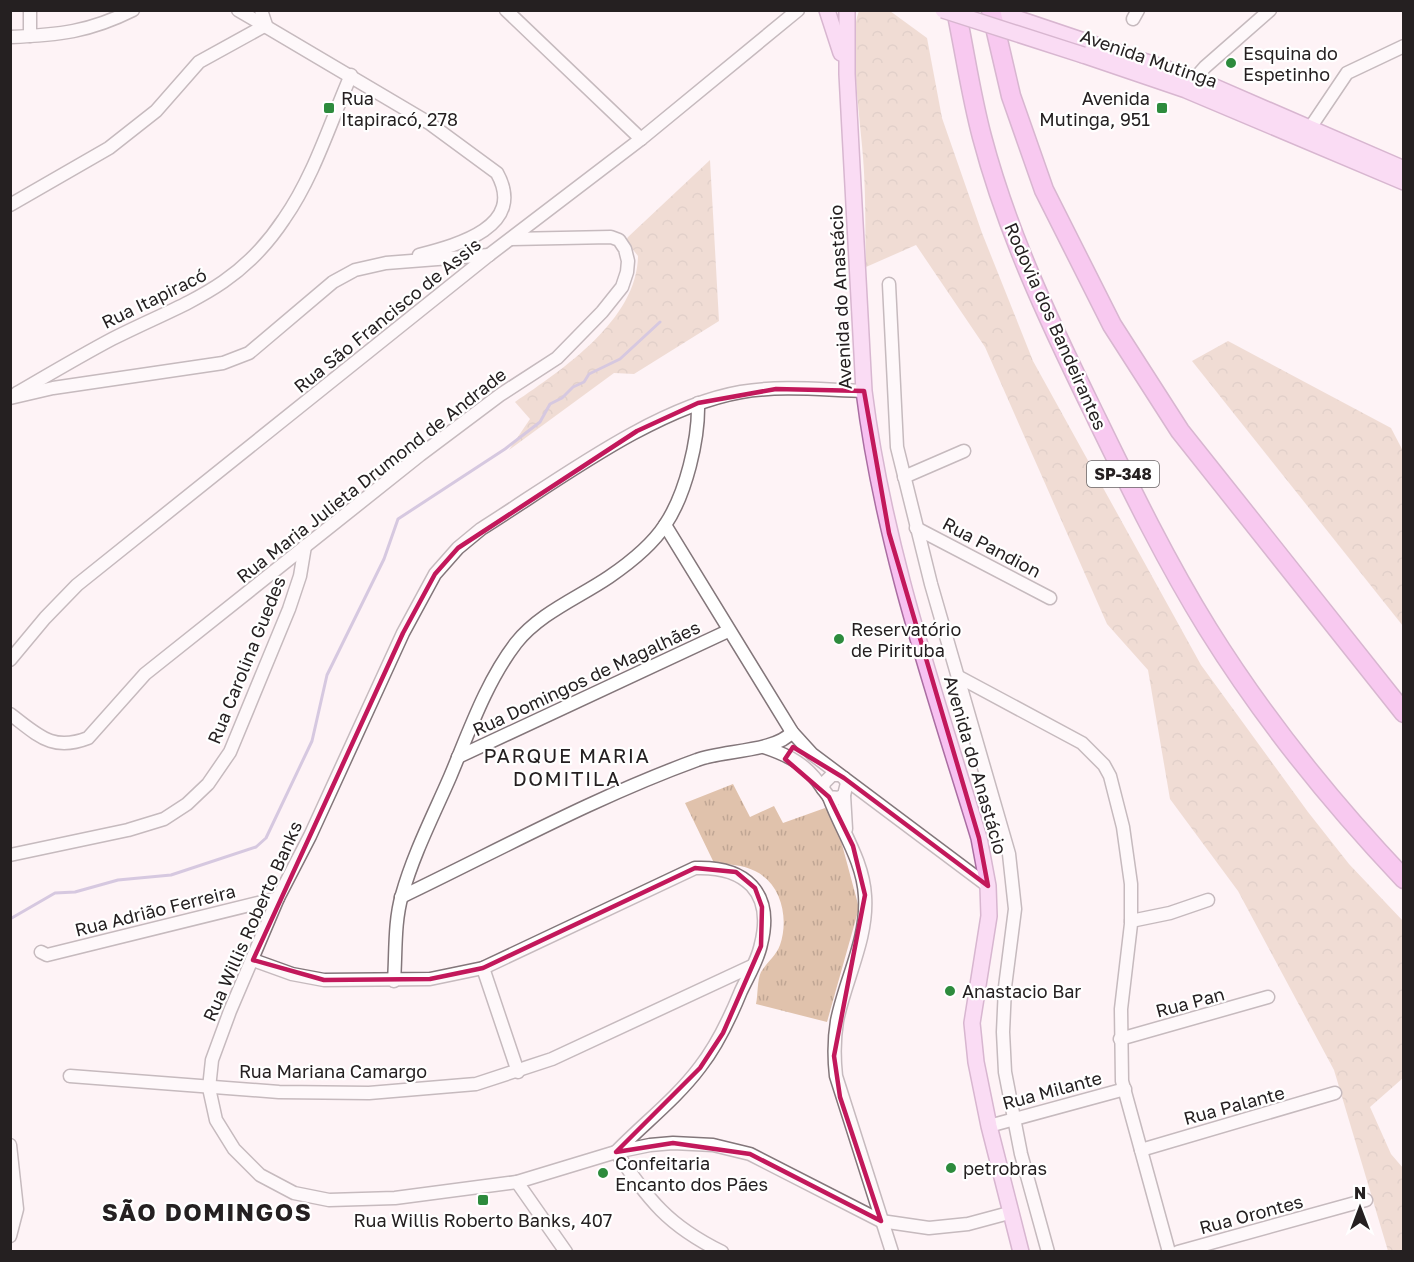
<svg xmlns="http://www.w3.org/2000/svg" width="1414" height="1262" font-family="'Golos Text',sans-serif">
  <style>
    .grass { fill: url(#grass-tufts) }
    .forest { fill: url(#forest-crowns) }
    .lines { fill: none; stroke-linecap: round; stroke-linejoin: round }
    .stream { stroke: #a795c5; stroke-width: 3 }
    .minor-casing { stroke: #83767a; stroke-width: 15 }
    .major-casing { stroke: #aa6da2; stroke-width: 18 }
    .highway-casing { stroke: #aa6da2; stroke-width: 21 }
    .minor { stroke: #fff; stroke-width: 12 }
    .major { stroke: #f7c1f1; stroke-width: 15 }
    .highway { stroke: #f297e8; stroke-width: 18 }
    .major-bridge-casing { stroke: #aa6da2; stroke-width: 18; stroke-linecap: butt }
    .major-bridge { stroke: #f7c1f1; stroke-width: 15 }
    .marked { fill: none; stroke: #c2185b; stroke-width: 4.5; stroke-linejoin: round }
    .poi-dot { fill: #2d8b3d; stroke: #fff; stroke-width: 2 }
    .labels { text-anchor: middle; dominant-baseline: central; stroke-width: 4.5; stroke-linejoin: round; paint-order: stroke }
    .shield { fill: #fff; stroke: #666364; stroke-width: 1.5 }
    .shield-label { font-size: 16px; font-weight: bold; fill: #252021 }
    .poi-label { font-size: 18px; fill: #252021; stroke: #fff; text-anchor: start }
    .street-label { font-size: 18px; fill: #252021; stroke: #fff }
    .neighbourhood-label { font-size: 20px; letter-spacing: 1.5px; fill: #252021; stroke: #fff }
    .district-label { font-size: 24px; font-weight: bold; letter-spacing: 1.5px; fill: #252021; stroke: #fff }
  </style>
  <defs>
    <pattern id="grass-tufts" width="24" height="20" patternUnits="userSpaceOnUse" patternTransform="scale(1.5)"><rect width="24" height="20" fill="#e0c2ac"/><path d="M3 7l-1-3M5 7V3M7 7l1-3M15 17l-1-3M17 17v-4M19 17l1-3" fill="none" stroke="#c0a694"/></pattern>
    <pattern id="forest-crowns" width="20" height="18" patternUnits="userSpaceOnUse" patternTransform="scale(1.5)"><rect width="20" height="18" fill="#e0c2ac"/><path d="M2 6a3 3 0 1 1 6 0M12 15a3 3 0 1 1 6 0" fill="none" stroke="#c0a694"/></pattern>
  </defs>
  <rect width="100%" height="100%" fill="#fef3f6"/>
  <path class="grass" d="M733 784 750 817 774 806 783 823 825 808 836 822 859 908 827 1022 756 1004C758 995 757 980 761 972 767 962 776 956 780 945 789 919 782 884 755 871 743 865 728 864 714 863L685 803Z"/>
  <g class="forest">
    <path d="M859 11H890L927 38 942 118 982 233 1033 361 1201 665 1308 812 1349 864 1403 921V1078L1370 1107 1391 1154 1403 1168V1251H1388L1334 1070 1238 891 1170 799 1148 670 1107 624 985 347 916 245 866 267C865 231 866 194 863 157 861 126 848 35 859 11Z"/>
    <path d="M710 160 719 321 634 374 614 373 509 450 530 419 515 402C563 369 637 320 638 256L626 241 628 237Z"/>
    <path d="M1228 341 1391 428 1403 451V626L1192 361Z"/>
  </g>
  <g class="lines">
    <path class="stream" d="M10 919 55 893 75 892 118 880 171 875 256 847 266 838 312 741 327 675 384 559 398 519 505 449 540 422 550 404 562 398 573 387 584 382 589 374 620 359 660 322"/>
    <defs>
      <g id="minor">
        <path d="M30 10V36"/>
        <path d="M238 10 429 123 497 173C527 227 457 245 419 255"/>
        <path d="M506 10 641 139"/>
        <path d="M1133 19 1138 10"/>
        <path d="M10 37C59 35 89 32 133 10"/>
        <path d="M1190 84 1205 67 1270 10"/>
        <path d="M1302 128H1310L1347 73 1404 46"/>
        <path d="M10 205 109 148 156 111 199 62 266 25 261 10"/>
        <path d="M889 284 897 447 931 584 1009 854 1015 909 1005 987 1003 1032 1005 1072 1021 1154 1048 1252"/>
        <path d="M864 391C824 390 781 385 741 392 654 407 556 482 481 529L458 548 435 574 403 633 310 836 278 898 230 1011 212 1060 209 1088 216 1120 234 1149 260 1175 294 1193 329 1200 395 1198 517 1182 616 1152 650 1145 673 1143 713 1145 750 1154 881 1221 929 1228 968 1224 1009 1213"/>
        <path d="M17 393C48 375 80 356 112 339 183 303 237 290 284 219 314 176 330 123 351 75"/>
        <path d="M10 398 53 388 223 363 249 353 333 282 355 270 386 263 489 255"/>
        <path d="M904 477 964 451"/>
        <path d="M665 525 792 732 812 754 844 778 847 783 844 795 839 798 829 797 823 789 824 783 832 775H839"/>
        <path d="M916 528 1050 598"/>
        <path d="M10 660 45 618 77 585 489 255 641 139 798 10"/>
        <path d="M959 677 1082 743 1104 765 1110 776 1123 827 1131 884V924L1121 1009 1122 1081 1169 1252"/>
        <path d="M10 714C38 735 52 752 88 738L145 674 420 455 500 395 557 358 602 312 622 287 627 272 628 261 625 249 619 240 611 237 511 239"/>
        <path d="M764 747C791 756 807 765 823 789"/>
        <path d="M458 757 728 631"/>
        <path d="M844 778 988 886"/>
        <path d="M844 795 846 829"/>
        <path d="M829 797C841 830 863 860 865 896 868 939 845 980 837 1021 834 1039 834 1058 836 1076L892 1252"/>
        <path d="M10 855 128 830 164 819 187 804 208 784 230 752 289 609 300 576 305 546"/>
        <path d="M401 897C499 850 595 797 697 760 722 750 776 752 792 732"/>
        <path d="M1131 921 1170 913 1208 900"/>
        <path d="M41 952 47 955 278 898"/>
        <path d="M253 960 292 974 324 980 430 979 483 968 695 868C745 866 774 892 761 944 758 960 748 976 741 991 730 1018 718 1044 700 1067 676 1099 643 1124 616 1152"/>
        <path d="M483 968 518 1072"/>
        <path d="M394 981C396 954 394 922 402 895 413 855 433 816 450 777 469 732 486 682 516 643 540 613 578 598 609 577 628 564 652 545 665 525 686 494 699 439 698 403"/>
        <path d="M1120 1039 1268 997"/>
        <path d="M70 1076 279 1092 369 1093 476 1084 552 1059 752 966"/>
        <path d="M989 1126 1125 1089"/>
        <path d="M10 1145 17 1209 10 1236"/>
        <path d="M1141 1150 1335 1093"/>
        <path d="M616 1152C650 1201 667 1225 722 1252"/>
        <path d="M517 1182 566 1252"/>
        <path d="M1178 1252 1366 1200"/>
      </g>
      <g id="major">
        <path d="M827 10 841 53"/>
        <path d="M847 10V74L864 391C883 544 934 691 979 838L988 886 989 916 972 1023 976 1062 989 1126 1021 1252"/>
        <path d="M992 10 1194 78 1404 169"/>
        <path d="M1083 55 1186 90 1404 182"/>
      </g>
      <g id="highway">
        <path d="M956 10C965 53 971 96 982 137 1007 232 1049 321 1092 409 1128 483 1164 558 1208 629 1264 719 1331 802 1404 879"/>
        <path d="M991 10 1011 96 1044 190 1112 325 1180 431 1404 713"/>
      </g>
    </defs>
    <use href="#minor" class="minor-casing"/>
    <use href="#major" class="major-casing"/>
    <use href="#highway" class="highway-casing"/>
    <use href="#minor" class="minor"/>
    <use href="#major" class="major"/>
    <use href="#highway" class="highway"/>
    <defs>
      <path id="major-bridge" d="M943 10 1083 55"/>
    </defs>
    <use href="#major-bridge" class="major-bridge-casing"/>
    <use href="#major-bridge" class="major-bridge"/>
  </g>
  <path d="M0 0H1414V1262H0ZM776 389 864 391 889 533 979 838 988 886 844 778 793 747 785 759 829 797 853 846 865 895 834 1056 840 1097 881 1221 750 1154 673 1143 616 1152 700 1068 723 1033 761 946 762 907 755 888 736 872 695 868 483 968 430 979 324 980 253 960 403 633 435 574 458 548 637 431 698 403Z" fill="#fef3f6" fill-opacity=".55" fill-rule="evenodd"/>
  <path class="marked" d="M776 389 864 391 889 533 979 838 988 886 844 778 793 747 785 759 829 797 853 846 865 895 834 1056 840 1097 881 1221 750 1154 673 1143 616 1152 700 1068 723 1033 761 946 762 907 755 888 736 872 695 868 483 968 430 979 324 980 253 960 403 633 435 574 458 548 637 431 698 403Z"/>
  <g class="poi-dot">
    <circle cx="1231" cy="63" r="6"/>
    <rect x="323" y="102" width="12" height="12" rx="3"/>
    <rect x="1156" y="102" width="12" height="12" rx="3"/>
    <circle cx="839" cy="639" r="6"/>
    <circle cx="950" cy="991" r="6"/>
    <circle cx="951" cy="1168" r="6"/>
    <circle cx="603" cy="1173" r="6"/>
    <rect x="477" y="1194" width="12" height="12" rx="3"/>
  </g>
  <g class="labels">
    <rect class="shield" x="1087" y="461" width="72" height="26" rx="4.5"/>
    <g class="shield-label">
      <text x="1123" y="474">SP-348</text>
    </g>
    <g class="poi-label">
      <text x="1243" y="53">Esquina do<tspan x="1243" dy="21">Espetinho</tspan></text>
      <text x="341" y="98">Rua<tspan x="341" dy="21">Itapiracó, 278</tspan></text>
      <text x="1150" y="98" text-anchor="end">Avenida<tspan x="1150" dy="21">Mutinga, 951</tspan></text>
      <text x="851" y="629">Reservatório<tspan x="851" dy="21">de Pirituba</tspan></text>
      <text x="962" y="991">Anastacio Bar</text>
      <text x="615" y="1163">Confeitaria<tspan x="615" dy="21">Encanto dos Pães</tspan></text>
      <text x="963" y="1168">petrobras</text>
      <text x="483" y="1220" text-anchor="middle">Rua Willis Roberto Banks, 407</text>
    </g>
    <g class="street-label">
      <text transform="translate(1149 58) rotate(19)">Avenida Mutinga</text>
      <text transform="translate(840 297) rotate(-93)">Avenida do Anastácio</text>
      <text transform="translate(154 298) rotate(-26)">Rua Itapiracó</text>
      <text transform="translate(387 315) rotate(-39)">Rua São Francisco de Assis</text>
      <text transform="translate(1056 326) rotate(66)">Rodovia dos Bandeirantes</text>
      <text transform="translate(371 475) rotate(-38)">Rua Maria Julieta Drumond de Andrade</text>
      <text transform="translate(992 547) rotate(28)">Rua Pandion</text>
      <text transform="translate(246 660) rotate(-68)">Rua Carolina Guedes</text>
      <text transform="translate(586 678) rotate(-25)">Rua Domingos de Magalhães</text>
      <text transform="translate(976 765) rotate(74)">Avenida do Anastácio</text>
      <text transform="translate(155 910) rotate(-14)">Rua Adrião Ferreira</text>
      <text transform="translate(252 921) rotate(-66)">Rua Willis Roberto Banks</text>
      <text transform="translate(1190 1002) rotate(-15)">Rua Pan</text>
      <text x="333" y="1071">Rua Mariana Camargo</text>
      <text transform="translate(1052 1090) rotate(-15)">Rua Milante</text>
      <text transform="translate(1234 1105) rotate(-15)">Rua Palante</text>
      <text transform="translate(1251 1214) rotate(-15)">Rua Orontes</text>
    </g>
    <g class="neighbourhood-label">
      <text x="567" y="755">PARQUE MARIA<tspan x="567" dy="23">DOMITILA</tspan></text>
    </g>
    <g class="district-label">
      <text x="207" y="1211">SÃO DOMINGOS</text>
    </g>
  </g>
  <rect width="1414" height="1262" fill="none" stroke="#252021" stroke-width="24"/>
  <g transform="translate(1360 1208)" stroke="#ffffff" stroke-width="4.5" paint-order="stroke">
  <path d="M0-4.5L10 22L0 15L-10 22Z" fill="#252021"/>
  <text y="-9" font-size="16" font-weight="bold" text-anchor="middle" fill="#252021">N</text>
  </g>
</svg>
